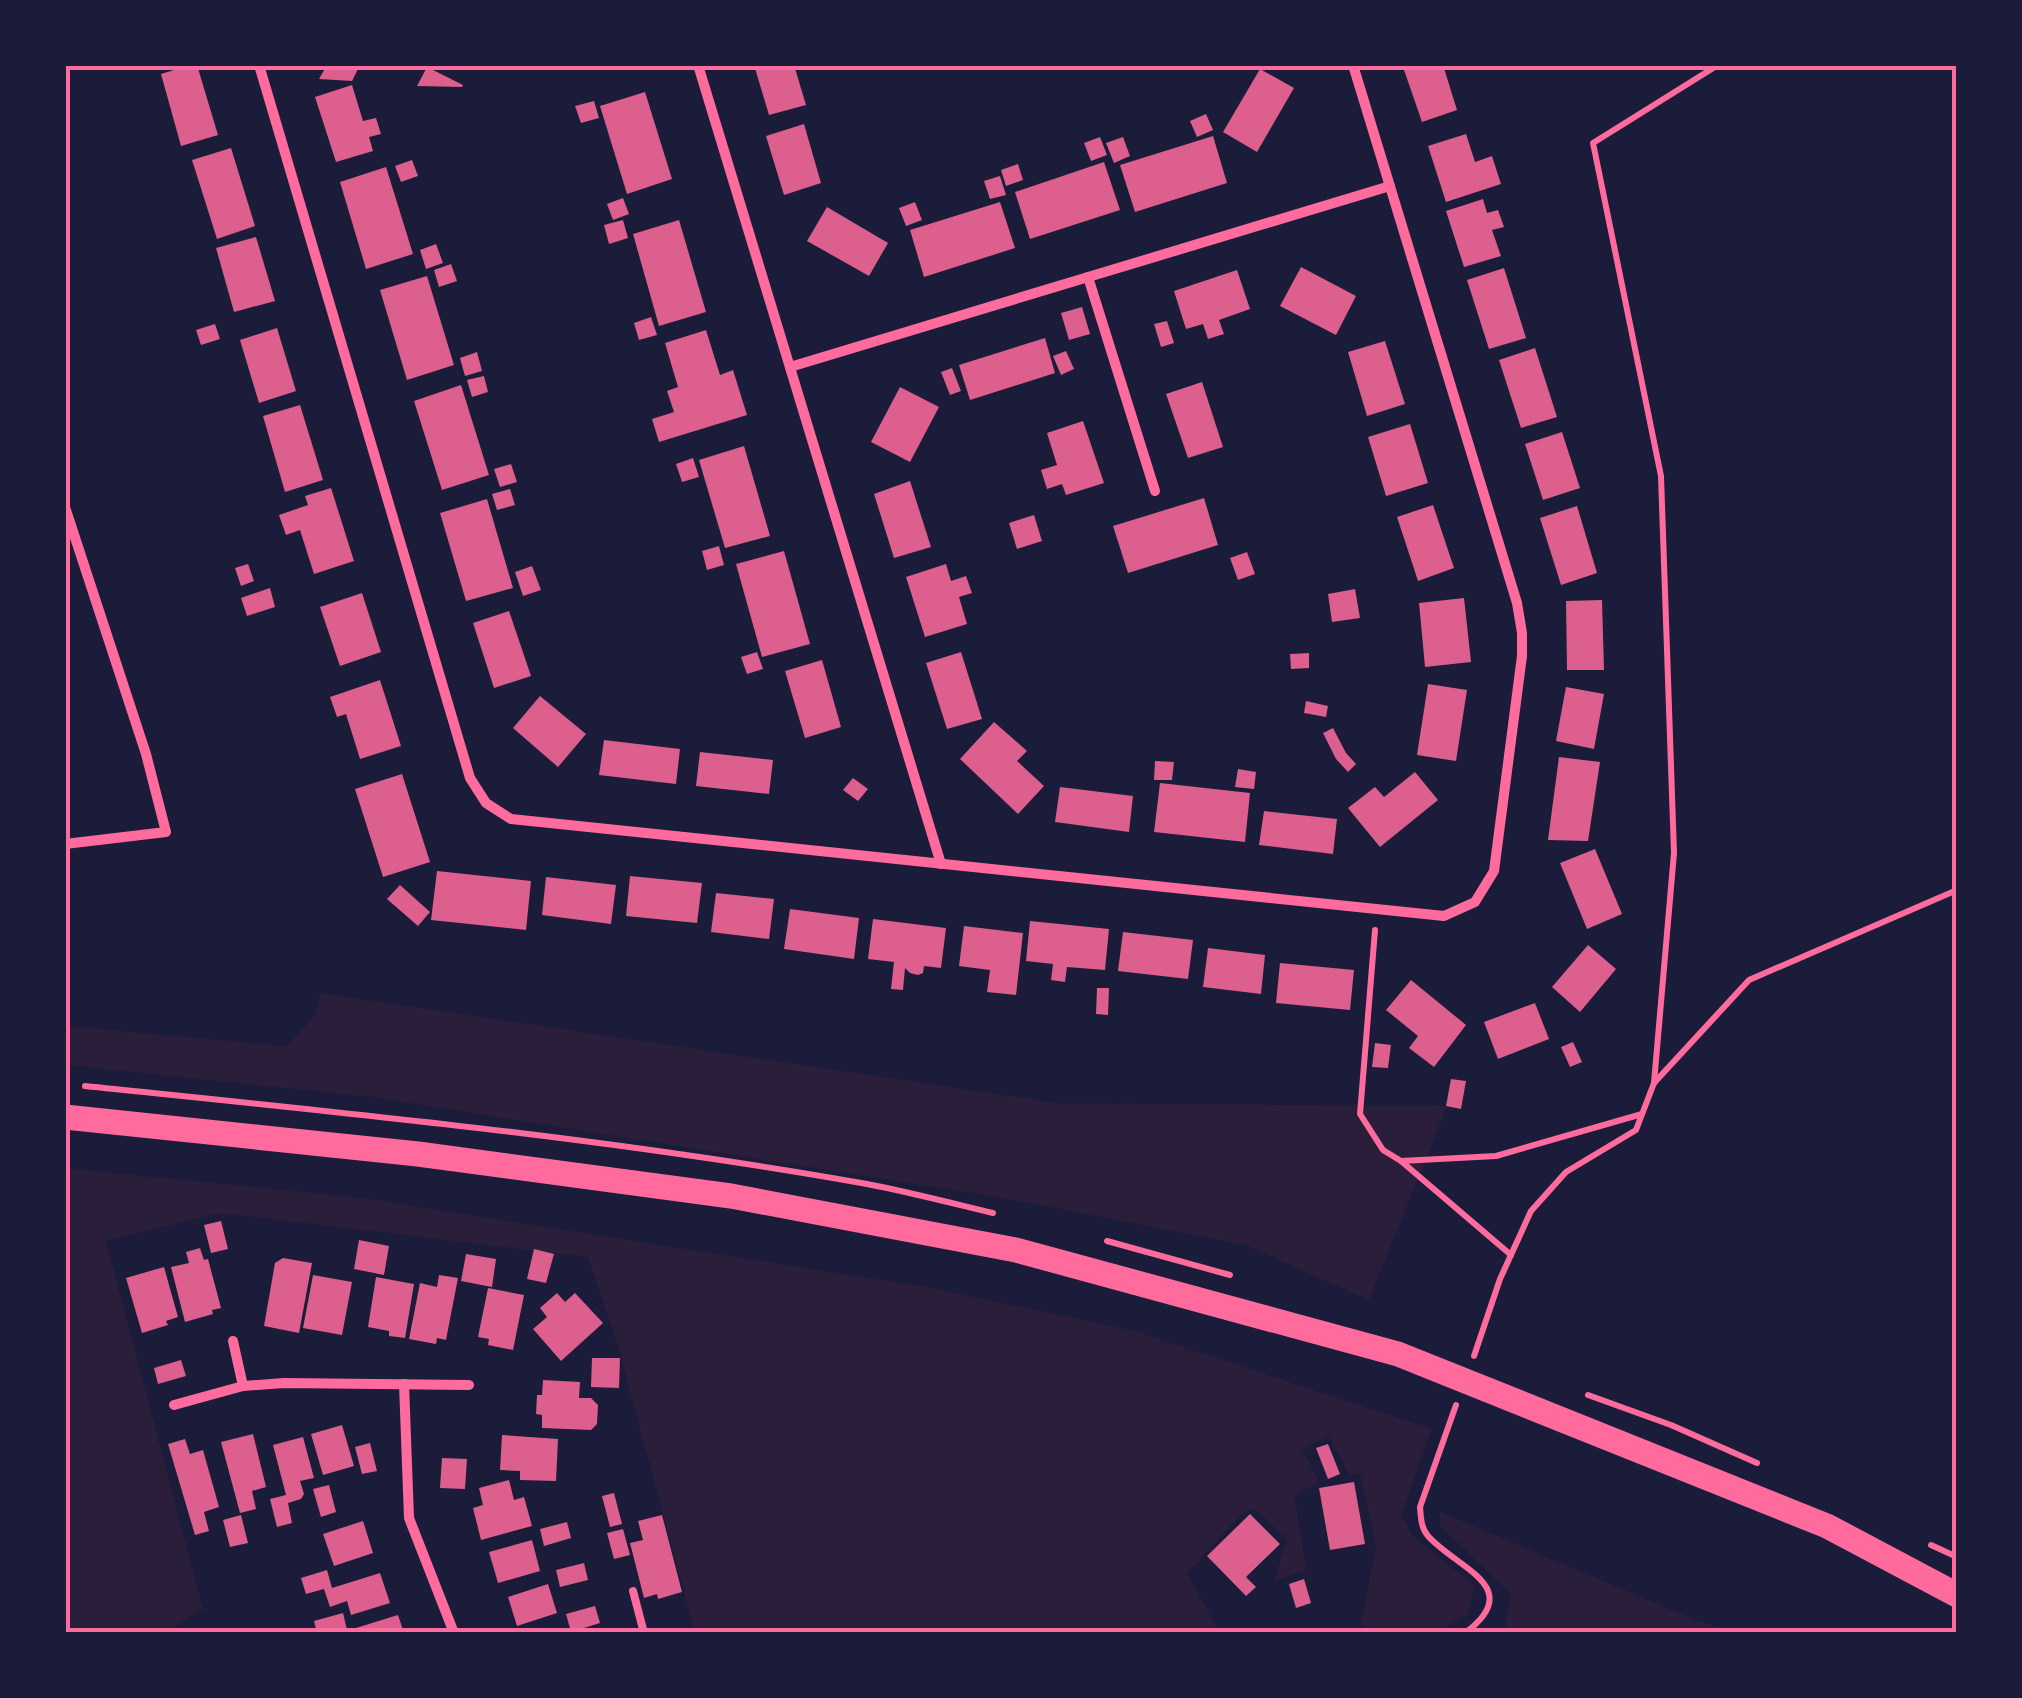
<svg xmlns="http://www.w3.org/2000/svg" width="2022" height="1698" font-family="'DM Sans',sans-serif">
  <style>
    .green { fill: #2a1e3b }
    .building { fill: #dd5f8e }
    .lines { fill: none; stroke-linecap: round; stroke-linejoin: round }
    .path { stroke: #ff6b9d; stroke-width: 6 }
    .service { stroke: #ff6b9d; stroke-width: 8 }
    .minor { stroke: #ff6b9d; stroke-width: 10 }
    .primary { stroke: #ff6b9d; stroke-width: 25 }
    .neatline { fill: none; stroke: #ff6b9d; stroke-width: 4 }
  </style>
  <rect width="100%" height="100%" fill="#1b1b3a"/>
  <g class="green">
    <path d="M320 993 1058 1103 1447 1106 1369 1300 1245 1245 1003 1198 372 1097 65 1065V1026L287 1046 316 1014Z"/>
    <path d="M65 1168 363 1198 932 1288 1131 1330 1432 1429 1401 1515 1413 1536 1475 1586 1468 1614 1443 1629 1376 1632 1361 1625 1376 1545 1360 1474 1350 1475 1328 1436 1302 1449 1319 1481 1295 1497 1306 1570 1274 1581 1287 1540 1255 1509 1245 1511 1187 1573 1220 1633H695L617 1343 588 1257 220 1213 106 1241 203 1609 165 1633H65Z"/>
    <path d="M1440 1512 1693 1619 1737 1633H1504L1511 1594 1440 1526Z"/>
  </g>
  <g class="building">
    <path d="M190 65H197L218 135 181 146 161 74Z"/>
    <path d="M327 65H360L352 81 319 79Z"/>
    <path d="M754 65H794L806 105 769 115Z"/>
    <path d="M1410 65H1443L1457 110 1422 122 1403 67Z"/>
    <path d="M427 67 463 85 462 87 417 86Z"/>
    <path d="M1260 69 1294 88 1257 152 1223 132Z"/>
    <path d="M352 85 363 121 376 118 381 134 369 137 373 151 336 162 315 97Z"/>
    <path d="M645 92 672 179 627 194 600 106Z"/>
    <path d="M594 101 599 118 581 123 575 106Z"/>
    <path d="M1206 114 1213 130 1197 137 1190 121Z"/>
    <path d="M804 124 821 183 784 195 766 136Z"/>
    <path d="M1466 134 1475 162 1492 156 1501 184 1446 202 1428 146Z"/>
    <path d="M1213 136 1227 183 1135 212 1120 165Z"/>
    <path d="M1100 137 1107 155 1091 161 1084 143Z"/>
    <path d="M1123 137 1130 156 1114 163 1106 143Z"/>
    <path d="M231 148 255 226 217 239 192 160Z"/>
    <path d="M412 160 418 176 401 182 395 166Z"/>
    <path d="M1104 162 1120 210 1030 239 1015 192Z"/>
    <path d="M1018 164 1023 180 1006 186 1001 170Z"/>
    <path d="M386 167 413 254 366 269 340 182Z"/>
    <path d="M1000 176 1006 195 990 199 984 181Z"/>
    <path d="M623 198 629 214 613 220 607 204Z"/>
    <path d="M1483 199 1487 213 1498 210 1504 227 1492 230 1501 256 1464 267 1446 211Z"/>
    <path d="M915 202 922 220 906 226 899 208Z"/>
    <path d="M1000 202 1015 248 924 277 910 230Z"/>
    <path d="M827 207 888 243 869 276 807 241Z"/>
    <path d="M623 220 628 238 609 244 604 225Z"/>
    <path d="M679 220 706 312 659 326 633 234Z"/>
    <path d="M256 237 275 301 234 312 216 248Z"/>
    <path d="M436 244 443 263 426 269 420 250Z"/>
    <path d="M451 264 457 281 439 287 434 270Z"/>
    <path d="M1301 267 1356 296 1336 335 1280 306Z"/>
    <path d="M1504 268 1526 338 1489 349 1467 280Z"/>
    <path d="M1237 270 1250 309 1219 320 1224 334 1208 339 1203 324 1186 329 1174 291Z"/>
    <path d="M427 276 454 365 407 380 380 290Z"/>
    <path d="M1082 307 1090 334 1069 340 1061 313Z"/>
    <path d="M651 317 657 335 639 340 634 323Z"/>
    <path d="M1167 321 1174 343 1161 347 1154 324Z"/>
    <path d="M215 324 220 339 201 345 196 330Z"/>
    <path d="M277 328 296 391 259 403 240 340Z"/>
    <path d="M706 330 720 375 733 370 747 415 659 442 652 419 674 412 667 391 678 387 665 343Z"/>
    <path d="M1045 338 1055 373 970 400 959 365Z"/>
    <path d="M1385 341 1405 404 1367 416 1348 352Z"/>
    <path d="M1535 348 1557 417 1521 428 1499 360Z"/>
    <path d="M1066 351 1074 369 1061 375 1053 356Z"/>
    <path d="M477 352 482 371 465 376 460 358Z"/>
    <path d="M952 368 961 391 950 395 941 372Z"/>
    <path d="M484 376 488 392 472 397 467 380Z"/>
    <path d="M1202 382 1223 447 1188 458 1166 394Z"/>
    <path d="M461 385 489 475 442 490 414 401Z"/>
    <path d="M900 387 939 407 910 462 871 442Z"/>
    <path d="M300 405 323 480 285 492 263 416Z"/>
    <path d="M1083 421 1104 483 1066 495 1062 484 1047 489 1041 470 1057 465 1047 433Z"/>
    <path d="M1410 424 1428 483 1386 496 1368 437Z"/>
    <path d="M1562 432 1580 488 1543 500 1525 444Z"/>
    <path d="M744 446 770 536 725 548 699 460Z"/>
    <path d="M693 458 699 477 682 482 676 464Z"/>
    <path d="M511 464 517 482 500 487 494 469Z"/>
    <path d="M910 481 931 547 894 558 874 494Z"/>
    <path d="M331 488 354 561 314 574 300 530 286 535 279 515 308 505 305 496Z"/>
    <path d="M510 489 515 505 497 510 492 494Z"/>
    <path d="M1204 498 1218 545 1128 573 1113 526Z"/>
    <path d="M487 499 513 588 466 601 440 513Z"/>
    <path d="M1433 505 1454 568 1418 581 1397 517Z"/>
    <path d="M1577 506 1597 573 1561 585 1540 518Z"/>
    <path d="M1034 515 1042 541 1017 549 1009 523Z"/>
    <path d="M719 546 724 565 707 570 702 551Z"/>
    <path d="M784 551 810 644 762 657 736 564Z"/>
    <path d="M1247 552 1255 574 1238 580 1230 558Z"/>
    <path d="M248 564 254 581 241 586 235 568Z"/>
    <path d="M946 564 951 581 966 576 972 593 959 597 967 624 925 637 906 577Z"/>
    <path d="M532 566 541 590 523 596 515 572Z"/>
    <path d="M270 588 275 607 247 616 241 598Z"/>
    <path d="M1355 589 1360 618 1332 622 1328 594Z"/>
    <path d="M362 593 381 652 340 666 320 607Z"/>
    <path d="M1464 598 1471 662 1425 667 1419 603Z"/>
    <path d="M1602 600 1604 670H1567L1566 601Z"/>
    <path d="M509 611 531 676 494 688 473 623Z"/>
    <path d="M757 652 763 669 747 674 741 657Z"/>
    <path d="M961 652 982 719 947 729 926 663Z"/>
    <path d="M1309 653V668L1291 669 1290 654Z"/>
    <path d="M822 660 841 727 805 738 785 671Z"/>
    <path d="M380 680 401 746 360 759 346 714 337 717 330 697Z"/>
    <path d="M1428 684 1467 690 1456 761 1417 755Z"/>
    <path d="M1566 687 1604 694 1594 749 1556 741Z"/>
    <path d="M540 696 586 734 558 767 513 728Z"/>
    <path d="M1306 701 1328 706 1326 717 1304 713Z"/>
    <path d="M994 722 1027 751 1017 761 1044 786 1018 814 960 759Z"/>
    <path d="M1333 728 1346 753 1356 764 1348 772 1336 759 1323 733Z"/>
    <path d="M604 740 680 749 676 784 599 775Z"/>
    <path d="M700 752 773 760 769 794 696 786Z"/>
    <path d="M1559 757 1600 762 1588 841 1548 840Z"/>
    <path d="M1155 761 1174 762 1172 780H1154Z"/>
    <path d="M1238 769 1256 772 1254 789 1235 787Z"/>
    <path d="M1415 772 1438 800 1380 847 1348 808 1375 787 1384 797Z"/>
    <path d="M402 774 430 862 383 877 355 789Z"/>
    <path d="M853 778 868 789 858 801 843 790Z"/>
    <path d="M1160 783 1250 793 1245 842 1154 832Z"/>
    <path d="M1060 787 1133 796 1129 832 1055 822Z"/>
    <path d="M1264 811 1337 819 1333 854 1259 845Z"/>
    <path d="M1595 849 1622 914 1587 929 1560 863Z"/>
    <path d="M437 871 531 881 526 930 431 920Z"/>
    <path d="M630 876 702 883 697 923 626 916Z"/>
    <path d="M546 877 616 885 611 924 542 915Z"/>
    <path d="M400 885 430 912 418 926 387 899Z"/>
    <path d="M716 893 774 899 769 939 711 932Z"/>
    <path d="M790 909 859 918 854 959 784 949Z"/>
    <path d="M873 919 946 928 941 968 924 966 923 973 918 975 910 973 905 968 903 990 891 989 894 962 868 959Z"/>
    <path d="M1030 921 1109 929 1105 970 1067 967 1065 982 1051 980 1053 964 1026 961Z"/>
    <path d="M964 926 1023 933 1016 995 987 992 990 970 959 966Z"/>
    <path d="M1123 932 1193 940 1188 979 1118 971Z"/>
    <path d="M1588 945 1616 969 1580 1012 1552 987Z"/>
    <path d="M1208 948 1265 955 1261 994 1203 987Z"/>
    <path d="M1280 963 1354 970 1350 1010 1276 1003Z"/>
    <path d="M1411 980 1466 1025 1434 1067 1409 1048 1418 1036 1386 1010Z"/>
    <path d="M1097 988H1109L1108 1015 1096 1014Z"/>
    <path d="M1535 1003 1549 1039 1498 1059 1484 1022Z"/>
    <path d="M1573 1042 1582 1062 1570 1067 1561 1047Z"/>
    <path d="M1375 1043 1391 1045 1388 1068 1372 1067Z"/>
    <path d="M1451 1079 1466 1081 1461 1109 1446 1106Z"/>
    <path d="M221 1221 228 1249 211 1253 204 1225Z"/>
    <path d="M359 1240 389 1246 384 1275 354 1269Z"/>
    <path d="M200 1248 204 1260 208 1259 221 1308 212 1310 213 1314 185 1322 171 1267 189 1263 186 1252Z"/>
    <path d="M534 1249 554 1254 546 1283 527 1279Z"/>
    <path d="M466 1254 496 1259 492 1287 461 1281Z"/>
    <path d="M283 1258 312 1263 299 1333 264 1326 275 1263Z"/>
    <path d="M164 1267 178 1317 166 1321 168 1325 142 1333 126 1278Z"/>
    <path d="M313 1275 352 1282 342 1335 303 1328Z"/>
    <path d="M439 1275 458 1278 446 1340 437 1338 436 1344 409 1339 420 1283 437 1287Z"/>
    <path d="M376 1277 414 1284 405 1338 389 1336V1331L368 1327Z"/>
    <path d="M488 1288 524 1295 513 1350 488 1345 489 1339 478 1337Z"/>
    <path d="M557 1293 565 1302 575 1293 603 1323 561 1361 533 1329 547 1317 540 1308Z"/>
    <path d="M592 1358H620L619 1388 591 1387Z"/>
    <path d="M181 1360 186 1376 158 1384 154 1368Z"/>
    <path d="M543 1380 580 1382 579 1398H591L598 1405 597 1424 591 1430 542 1428V1415L536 1414 537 1395H542Z"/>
    <path d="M342 1425 354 1466 323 1475 311 1434Z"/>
    <path d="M253 1434 266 1487 252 1491 256 1509 240 1513 221 1442Z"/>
    <path d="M502 1435 558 1439 556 1481 520 1480V1471L500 1470Z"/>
    <path d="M303 1437 314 1478 300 1481 304 1494 301 1499 288 1503 292 1523 277 1527 270 1499 286 1495 273 1445Z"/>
    <path d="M185 1439 190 1454 203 1450 219 1507 204 1512 209 1531 195 1535 168 1444Z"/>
    <path d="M370 1443 377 1471 362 1474 355 1447Z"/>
    <path d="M1328 1444 1340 1474 1328 1479 1316 1448Z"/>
    <path d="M442 1458 467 1459 465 1489 440 1488Z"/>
    <path d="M509 1480 514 1500 524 1497 532 1526 481 1540 473 1508 483 1505 479 1488Z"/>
    <path d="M1354 1482 1365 1544 1330 1550 1319 1488Z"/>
    <path d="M329 1485 336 1512 321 1517 313 1489Z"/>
    <path d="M614 1493 622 1524 610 1527 602 1496Z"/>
    <path d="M1250 1514 1280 1544 1246 1577 1256 1587 1246 1596 1207 1556Z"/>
    <path d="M241 1515 248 1543 230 1547 223 1520Z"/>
    <path d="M662 1515 682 1592 658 1599 657 1594 644 1598 630 1543 643 1540 638 1521Z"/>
    <path d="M363 1521 373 1553 334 1566 323 1534Z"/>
    <path d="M567 1522 571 1538 544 1546 540 1529Z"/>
    <path d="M623 1529 630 1555 614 1559 607 1533Z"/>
    <path d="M532 1540 540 1571 498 1583 489 1552Z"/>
    <path d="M584 1563 588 1580 560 1587 556 1570Z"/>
    <path d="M327 1570 332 1588 380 1573 390 1603 351 1615 347 1601 330 1607 324 1589 306 1594 301 1578Z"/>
    <path d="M1304 1579 1311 1603 1296 1608 1289 1584Z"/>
    <path d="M548 1584 557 1613 517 1626 508 1597Z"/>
    <path d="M595 1606 600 1623 571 1632 566 1614Z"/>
    <path d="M343 1613 347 1630 333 1633H317L314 1621Z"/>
    <path d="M398 1615 404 1633H343V1632Z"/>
  </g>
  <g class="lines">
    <g class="path">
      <path d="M1375 930 1360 1114 1383 1150 1401 1161"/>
      <path d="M1654 1083 1674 853 1661 476 1593 143 1718 65"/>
      <path d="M85 1086C346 1113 608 1138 867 1184 909 1192 951 1203 993 1213"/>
      <path d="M1107 1241 1230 1275"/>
      <path d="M1511 1255 1401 1161 1496 1156 1642 1114"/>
      <path d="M1474 1356 1500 1279 1531 1211 1566 1172 1636 1130 1654 1083 1749 980 1957 890"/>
      <path d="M1588 1395 1671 1425 1757 1463"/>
      <path d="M1456 1405 1420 1507C1421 1518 1421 1528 1428 1536 1456 1568 1527 1587 1465 1633"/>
      <path d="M1931 1545 1957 1557"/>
    </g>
    <path class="service" d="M633 1591 644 1633"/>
    <g class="minor">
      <path d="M259 65 470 778 486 803 511 819 1444 916 1475 902 1494 871 1522 656V633L1517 603 1353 65"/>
      <path d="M698 65 941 864"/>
      <path d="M1088 277 1155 491"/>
      <path d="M790 367 1390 186"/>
      <path d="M65 507 146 754 166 832 65 844"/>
      <path d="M233 1341 243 1386"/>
      <path d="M404 1384 409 1518 454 1633"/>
      <path d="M174 1405 243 1386 284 1383 469 1385"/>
    </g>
    <path class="primary" d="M65 1117 418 1154 731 1196 1016 1250 1398 1354 1827 1526 1957 1595"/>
  </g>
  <rect width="2022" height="1698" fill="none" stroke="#1b1b3a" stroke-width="135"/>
  <rect x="68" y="68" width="1886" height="1562" class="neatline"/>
</svg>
